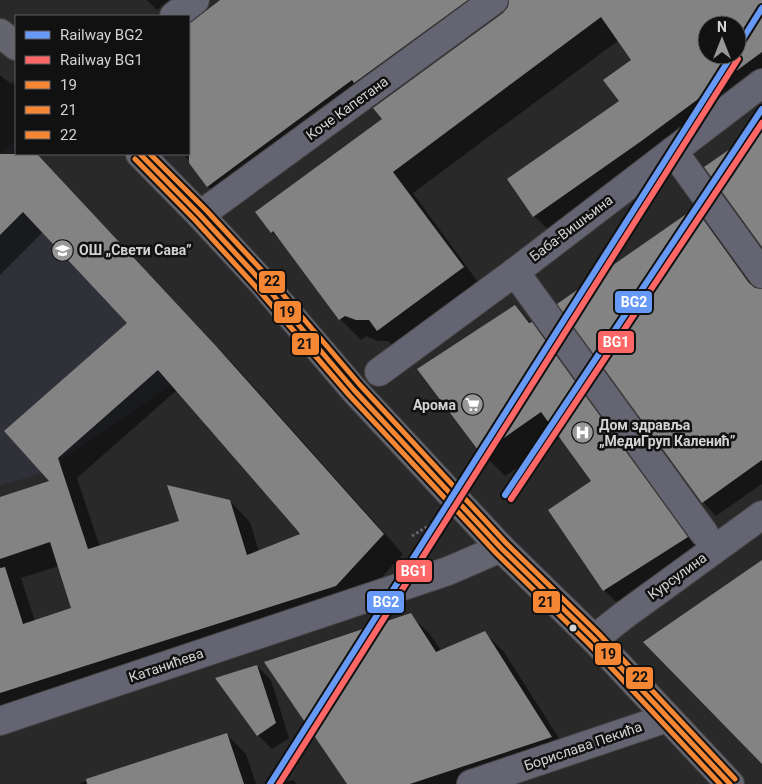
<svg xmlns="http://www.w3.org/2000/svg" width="762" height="784" font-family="Roboto,sans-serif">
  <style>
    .built { fill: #303138 }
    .shadow { fill: #0007; fill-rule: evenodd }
    .building { fill: #838384; fill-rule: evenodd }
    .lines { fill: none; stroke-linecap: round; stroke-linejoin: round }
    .minor-casing { stroke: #444445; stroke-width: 30 }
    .major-casing { stroke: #444445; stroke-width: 30 }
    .path { stroke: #65656f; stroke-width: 3; stroke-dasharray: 2.5 2.5; stroke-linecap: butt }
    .minor { stroke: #646472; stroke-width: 28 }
    .major { stroke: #64646f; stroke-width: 28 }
    .bus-1-casing { stroke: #111112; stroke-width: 9 }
    .bus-2-casing { stroke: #111112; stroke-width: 9 }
    .bus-3-casing { stroke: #111112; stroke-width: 9 }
    .bus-1 { stroke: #f58634; stroke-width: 5 }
    .bus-2 { stroke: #f58634; stroke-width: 5 }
    .bus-3 { stroke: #f58634; stroke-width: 5 }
    .rail-1-casing { stroke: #111112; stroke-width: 10 }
    .rail-2-casing { stroke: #111112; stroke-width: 10 }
    .rail-1 { stroke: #6799f6; stroke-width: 6 }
    .rail-2 { stroke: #f66; stroke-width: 6 }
    .bus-dot { fill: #d3d3d4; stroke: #111112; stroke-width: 2 }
    .labels { text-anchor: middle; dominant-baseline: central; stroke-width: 5; stroke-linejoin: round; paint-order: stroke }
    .street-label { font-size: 14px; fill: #d3d3d4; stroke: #111112 }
    .poi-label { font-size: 14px; font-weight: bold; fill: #d3d3d4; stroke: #111112; text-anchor: start }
    .line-badge { stroke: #111112; stroke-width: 2 }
    .badge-label { font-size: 14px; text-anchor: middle; font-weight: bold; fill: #fff }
    .pale-badge-label { font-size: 14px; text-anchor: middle; font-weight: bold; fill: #111 }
  </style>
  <rect width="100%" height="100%" fill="#29292a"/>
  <path class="built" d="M16 140V154H37L216 346 171 385 42 473 0 486V154Z"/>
  <g class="shadow">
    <path d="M147 0H169L157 10Z"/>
    <path d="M222 0H762V88L555 236 534 216 621 102 633 60 619 40 413 193 483 289 398 351 388 341H378L366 336 361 340 340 319 287 247 272 232 504 14 510 4 376 103 228 207 208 186 184 154H189V26ZM707 25H737V55H707Z"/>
    <path d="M0 75 11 84 12 82 16 86V154H36L236 367 403 554 356 606 0 719V498L51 481 5 431 128 323 43 232 0 275ZM177 390 302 534 259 552 250 522 230 501 181 521 100 547 77 478ZM59 566 72 609 35 621 21 578Z"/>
    <path d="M695 210 709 224 757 290 762 291V484L716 516 703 502Z"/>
    <path d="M515 307 554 346 710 560 627 613 604 590 593 481 561 437 505 476 482 453 419 370Z"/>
    <path d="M410 615 430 634 441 651 484 632 504 652 571 757 488 784H348Z"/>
    <path d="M257 666 271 680 289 738 272 749 258 735Z"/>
    <path d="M227 735 246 754 256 784H78Z"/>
    <path d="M293 780 297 784H280Z"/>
  </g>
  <g class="building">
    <path d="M220 0H468L354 83 352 80 207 187 189 163V24Z"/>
    <path d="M509 0H762V52L640 142 533 217 507 179 619 101 603 80 631 60 601 17 393 172 464 267 377 331 369 320H356L345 316 339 320 273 231 271 233 255 212 382 119 373 108 503 13 508 7ZM707 25H737V55H707Z"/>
    <path d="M762 127V247L704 167Z"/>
    <path d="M0 154H37L216 346 384 534 336 586 0 693V568L5 567 23 624 71 608 50 542 0 559V497L49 481 4 431 127 323 23 212 0 235ZM158 370 297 530 300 534 247 555 230 500 167 485 179 521 88 549 58 458Z"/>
    <path d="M695 208 749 283 755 288 762 289V460L702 503 557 304Z"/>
    <path d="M515 305 529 323 532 322 688 537 603 591 548 510 591 481 541 412 481 454 417 369Z"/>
    <path d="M762 560V764L643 642Z"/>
    <path d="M411 613 436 652 485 631 552 737 410 784H347L264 662Z"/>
    <path d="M257 665 276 723 257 736 215 678Z"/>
    <path d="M227 733 244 784H87L86 779Z"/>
  </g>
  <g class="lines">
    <defs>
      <g id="minor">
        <path d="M174 16 195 0"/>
        <path d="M673 151 762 274"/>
        <path d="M200 215 494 0"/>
        <path d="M515 272 704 533"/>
        <path d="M379 372 515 272 762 83"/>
        <path d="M594 639 623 616 762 515"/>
        <path d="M0 721 448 571 501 548"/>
        <path d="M471 784 667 718"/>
      </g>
      <g id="major">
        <path d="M0 33 16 46"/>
        <path d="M140 154 200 215 262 282 354 390 461 505 501 548 594 639 730 784"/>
      </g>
    </defs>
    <use href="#minor" class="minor-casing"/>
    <use href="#major" class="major-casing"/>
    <path class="path" d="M412 536 436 521"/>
    <use href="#minor" class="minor"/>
    <use href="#major" class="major"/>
    <defs>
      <path id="bus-1" d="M140 154 200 215 262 282 354 390 501 548 594 639 730 784"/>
      <path id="bus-2" d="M135 159 195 220 256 287 349 395 496 553 589 644 720 784"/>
      <path id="bus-3" d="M150 154 206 210 268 277 360 385 506 543 599 634 735 779"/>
    </defs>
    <use href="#bus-1" class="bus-1-casing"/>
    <use href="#bus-2" class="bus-2-casing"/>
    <use href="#bus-3" class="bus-3-casing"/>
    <use href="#bus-1" class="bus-1"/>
    <use href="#bus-2" class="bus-2"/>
    <use href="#bus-3" class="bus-3"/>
    <defs>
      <g id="rail-1">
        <path d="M737 48 762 8"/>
        <path d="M505 495 762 109"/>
        <path d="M270 784 732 55"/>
      </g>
      <g id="rail-2">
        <path d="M511 499 762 123"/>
        <path d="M279 784 738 59"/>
      </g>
    </defs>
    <use href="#rail-1" class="rail-1-casing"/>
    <use href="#rail-2" class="rail-2-casing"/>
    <use href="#rail-1" class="rail-1"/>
    <use href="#rail-2" class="rail-2"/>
  </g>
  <defs>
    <symbol id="school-disc" viewBox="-11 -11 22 22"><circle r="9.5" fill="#989898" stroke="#111112"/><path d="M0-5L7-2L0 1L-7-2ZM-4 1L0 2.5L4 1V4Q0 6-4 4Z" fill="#fff"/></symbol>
    <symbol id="supermarket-disc" viewBox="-11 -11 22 22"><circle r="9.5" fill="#989898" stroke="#111112"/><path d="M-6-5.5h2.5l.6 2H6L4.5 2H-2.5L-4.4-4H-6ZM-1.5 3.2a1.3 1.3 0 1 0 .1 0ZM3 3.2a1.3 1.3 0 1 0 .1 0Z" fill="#fff"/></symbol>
    <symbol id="hospital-disc" viewBox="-11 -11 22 22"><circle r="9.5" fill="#989898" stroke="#111112"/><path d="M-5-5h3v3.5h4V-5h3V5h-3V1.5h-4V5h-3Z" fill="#fff"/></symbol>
  </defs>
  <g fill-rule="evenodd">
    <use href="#school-disc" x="50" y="238" width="25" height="25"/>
    <use href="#supermarket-disc" x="460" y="392" width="25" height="25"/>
    <use href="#hospital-disc" x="570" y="420" width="25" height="25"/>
  </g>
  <circle class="bus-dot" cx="573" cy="628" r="4.5"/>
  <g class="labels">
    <g class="street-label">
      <text transform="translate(347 108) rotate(-36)">Коче Капетана</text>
      <text transform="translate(571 228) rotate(-37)">Баба-Вишњина</text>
      <text transform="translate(677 576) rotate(-36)">Курсулина</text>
      <text transform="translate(166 665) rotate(-19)">Катанићева</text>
      <text transform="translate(583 746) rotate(-19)">Борислава Пекића</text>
    </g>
    <g class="poi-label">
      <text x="79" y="250">ОШ „Свети Сава”</text>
      <text x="456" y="405" text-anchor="end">Арома</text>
      <text x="599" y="425">Дом здравља<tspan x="599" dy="16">„МедиГруп Каленић”</tspan></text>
    </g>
  </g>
  <g class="line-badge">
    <rect x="258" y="270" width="28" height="24" rx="5" fill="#f58634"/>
    <rect x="614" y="290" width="39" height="24" rx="5" fill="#6799f6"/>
    <rect x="273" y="300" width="29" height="24" rx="5" fill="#f58634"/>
    <rect x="597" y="330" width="38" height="24" rx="5" fill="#f66"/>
    <rect x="291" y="332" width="29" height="24" rx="5" fill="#f58634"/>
    <rect x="395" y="559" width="38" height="24" rx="5" fill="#f66"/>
    <rect x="366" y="590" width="39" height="24" rx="5" fill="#6799f6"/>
    <rect x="532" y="590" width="29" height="24" rx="5" fill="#f58634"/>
    <rect x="594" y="642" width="28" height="24" rx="5" fill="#f58634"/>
    <rect x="625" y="666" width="29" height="24" rx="5" fill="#f58634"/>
  </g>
  <g class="badge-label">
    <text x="634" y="307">BG2</text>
    <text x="616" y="347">BG1</text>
    <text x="414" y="576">BG1</text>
    <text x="386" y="607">BG2</text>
  </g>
  <g class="pale-badge-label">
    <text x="272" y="286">22</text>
    <text x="287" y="317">19</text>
    <text x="305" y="349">21</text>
    <text x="546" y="607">21</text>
    <text x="608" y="659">19</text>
    <text x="640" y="682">22</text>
  </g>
  <rect x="15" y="15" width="175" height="140" fill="#111112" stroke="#5f5f60"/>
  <rect x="25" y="31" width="25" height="8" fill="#6799f6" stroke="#5f5f60"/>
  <text x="60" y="40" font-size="15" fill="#d3d3d4">Railway BG2</text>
  <rect x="25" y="56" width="25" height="8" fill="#ff6666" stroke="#5f5f60"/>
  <text x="60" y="65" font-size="15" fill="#d3d3d4">Railway BG1</text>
  <rect x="25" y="81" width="25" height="8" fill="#f58634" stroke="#5f5f60"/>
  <text x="60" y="90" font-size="15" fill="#d3d3d4">19</text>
  <rect x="25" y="106" width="25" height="8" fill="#f58634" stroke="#5f5f60"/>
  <text x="60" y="115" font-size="15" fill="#d3d3d4">21</text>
  <rect x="25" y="131" width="25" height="8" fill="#f58634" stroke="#5f5f60"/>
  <text x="60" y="140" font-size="15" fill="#d3d3d4">22</text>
  <g transform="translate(722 40)"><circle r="24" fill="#111112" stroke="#5f5f60"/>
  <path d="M0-4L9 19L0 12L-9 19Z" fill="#989898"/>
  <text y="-8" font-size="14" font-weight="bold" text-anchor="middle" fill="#d3d3d4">N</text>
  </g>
</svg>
